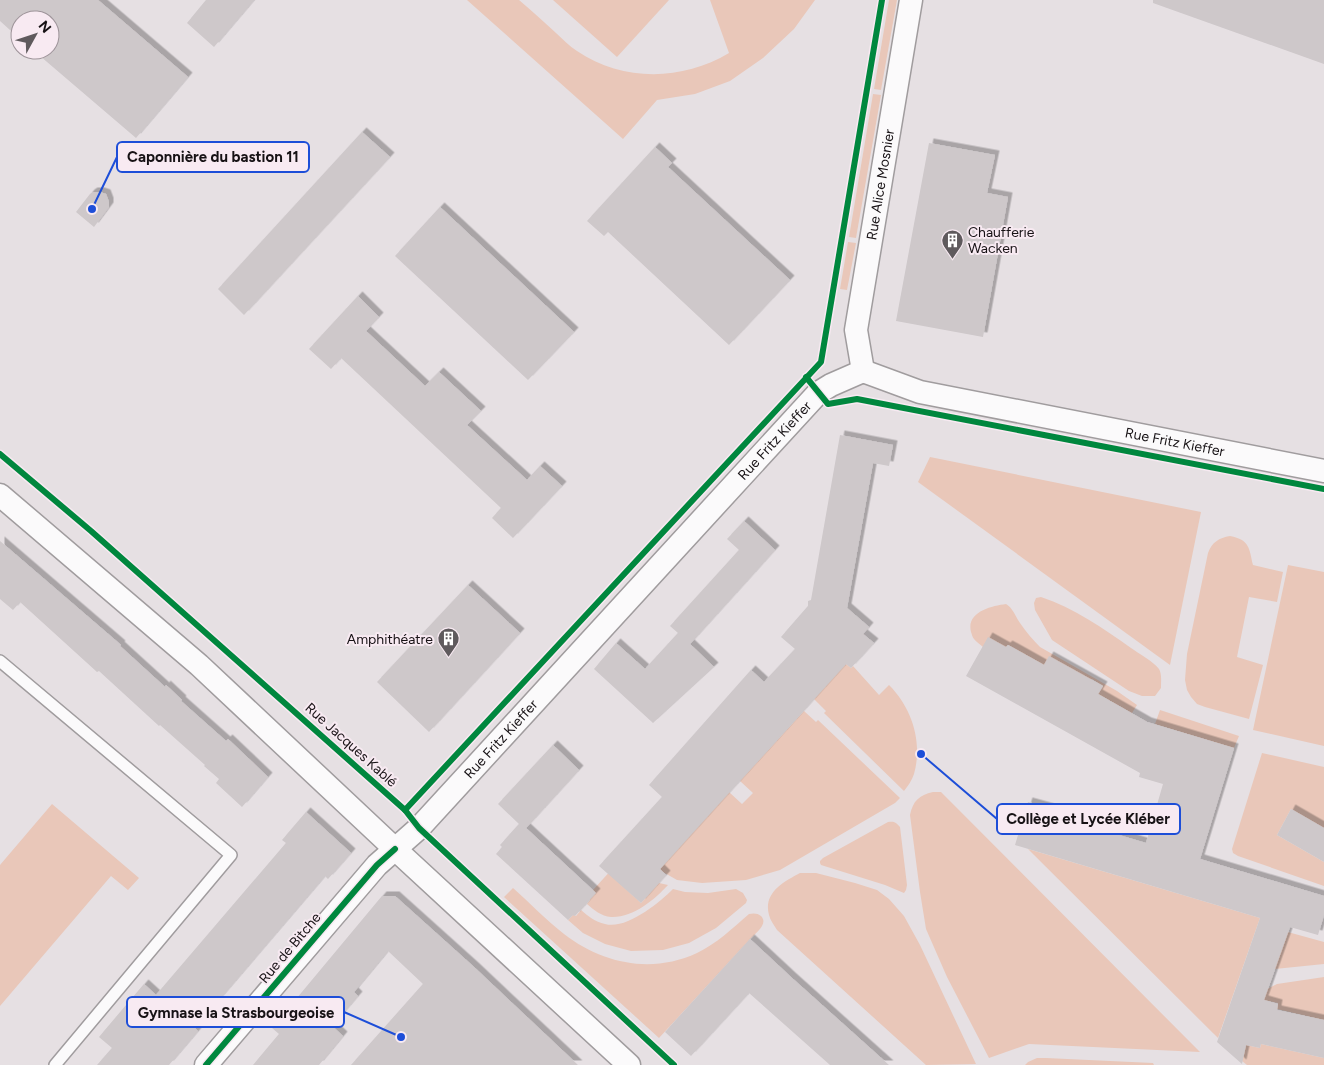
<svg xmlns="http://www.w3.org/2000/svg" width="1324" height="1065" font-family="Figtree,sans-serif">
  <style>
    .green { fill: #e9c7b9 }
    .building { fill: #cec8ca; filter: url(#shadow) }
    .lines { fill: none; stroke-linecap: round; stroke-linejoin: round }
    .lane-casing { stroke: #a09c9e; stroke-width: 14 }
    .street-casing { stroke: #a09c9e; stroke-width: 25 }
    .lane { stroke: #fbfafb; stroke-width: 11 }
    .street { stroke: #fbfafb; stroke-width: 22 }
    .cycleway-casing { stroke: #f8eaf2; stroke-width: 9 }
    .cycleway { stroke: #00873e; stroke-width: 6 }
    .labels { text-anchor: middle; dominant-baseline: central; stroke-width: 4; stroke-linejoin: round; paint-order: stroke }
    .street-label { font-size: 14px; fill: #171215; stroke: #f8eaf2 }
    .poi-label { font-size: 14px; fill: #171215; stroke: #f8eaf2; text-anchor: start }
    .leader { fill: none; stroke: #1d4ed8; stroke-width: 2 }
    .callout-dot { fill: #1d4ed8; stroke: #f8eaf2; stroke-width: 2 }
    .callout { fill: #f8eaf2; stroke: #1d4ed8; stroke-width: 2 }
    .callout-label { font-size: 15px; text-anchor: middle; font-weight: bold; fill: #171215 }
  </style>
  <defs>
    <filter id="shadow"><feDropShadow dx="4.5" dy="-4.5" stdDeviation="0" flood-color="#0004"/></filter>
  </defs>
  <rect width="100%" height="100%" fill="#e6e0e3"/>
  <g class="green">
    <path d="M467 0H519C532 11 544 22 556 33 563 39 569 46 577 51 623 82 682 81 729 53L710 0H815L794 29 763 58 730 81 695 94 657 100 623 139Z"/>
    <path d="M553 0H669L617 57Z"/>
    <path d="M889 0H897L881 90 874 89Z"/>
    <path d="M873 94 881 95 856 238 849 237Z"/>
    <path d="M848 242 856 243 847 290 840 289Z"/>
    <path d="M930 457 1201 512 1170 665 918 482Z"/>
    <path d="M1230 536C1250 540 1249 548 1253 565L1283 572 1277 602 1249 597 1237 657 1263 665 1249 719 1205 707 1197 704 1191 697 1187 690 1185 680 1187 654 1208 553C1212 542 1219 538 1230 536Z"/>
    <path d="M1288 565 1324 572V746L1253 730Z"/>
    <path d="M1041 597C1074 608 1103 628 1131 648 1138 653 1154 662 1159 669 1162 674 1161 682 1161 688L1155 696H1142L1129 691 1052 640 1035 610 1034 603 1036 598Z"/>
    <path d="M1006 604C1013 608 1015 616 1020 623 1026 632 1033 640 1040 647L1117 691 1137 705 1132 713 1098 694 1103 686 1092 679 1086 688 1049 657 1044 665 1008 645 1006 647H983C980 644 976 642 974 639 972 637 972 634 971 632 966 612 991 606 1006 604Z"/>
    <path d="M846 664 851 668 853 666 879 695 889 685C912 708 923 742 914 774 912 780 908 786 904 791L824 713 826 711 814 699Z"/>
    <path d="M1160 710 1239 736 1234 748 1155 724Z"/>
    <path d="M804 711 816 722 818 720 900 798 895 803 780 870 746 880 702 883 677 880 663 872 660 869 729 792 742 804 753 793 740 781Z"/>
    <path d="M1262 753 1324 767V828L1291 809 1277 835 1324 862V886L1238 856 1233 853 1232 849Z"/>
    <path d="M933 792H941L1200 1052 1029 1044 989 1058 947 977 926 929 920 892 910 815C913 801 919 795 933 792Z"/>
    <path d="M52 804 139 878 128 890 111 876 0 1006V865Z"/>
    <path d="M888 822C894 821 896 822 900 827L907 885 906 890 904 893 885 885 821 865 820 863V861L823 858Z"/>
    <path d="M1028 849 1260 918 1218 1038Z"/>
    <path d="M614 867 633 885 628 891 641 903 659 883 668 885C654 900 633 918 611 917 601 916 594 910 587 904L590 900 589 898 595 892 593 890Z"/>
    <path d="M800 873H816L855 883 877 890 889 899 904 916 920 945 976 1064 926 1065 777 930C774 925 770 920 769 915 763 893 783 882 800 873Z"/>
    <path d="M513 888C530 903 546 920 564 934 603 964 652 974 697 953 716 944 733 928 749 914 753 913 758 913 761 916 769 924 755 934 750 939L659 1038 504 897Z"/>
    <path d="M673 889 685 892 708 893 736 889 743 893 747 900 746 903 716 928 689 943 663 950 631 951 605 944 583 933 568 920 573 915 576 916 581 910C588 916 595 922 605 924 626 930 659 903 673 889Z"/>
    <path d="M1277 929 1324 942V964L1266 970Z"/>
    <path d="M1324 977V1020L1277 1009 1278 1003 1259 999 1265 990 1277 984Z"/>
    <path d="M1261 1044 1324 1058V1065H1247L1242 1061 1246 1045 1260 1048Z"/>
    <path d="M1037 1058H1046L1153 1063 1154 1065H1025L1028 1062Z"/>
  </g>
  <g class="building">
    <path d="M0 0H98L188 77 136 138 33 50H50V20H20V39L0 21Z"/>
    <path d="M206 0H254L214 47 187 23Z"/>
    <path d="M1153 0H1324V64L1153 3Z"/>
    <path d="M362 132 390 157 244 315 218 289Z"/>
    <path d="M929 143 995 155 987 193 1008 197 983 337 896 321Z"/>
    <path d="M655 147 672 163 668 167 790 280 729 345 608 232 604 236 587 221Z"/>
    <path d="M93 192H100L106 194 109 202V207L94 227 76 212 90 194Z"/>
    <path d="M440 207 574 332 528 380 395 256Z"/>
    <path d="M358 296 379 317 366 331 425 386 439 372 481 411 467 425 527 480 540 466 562 486 513 538 492 518 501 508 341 358 331 369 309 349Z"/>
    <path d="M840 435 893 445 889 466 873 463 847 608 869 627 863 634 874 643 851 668 846 664 660 869 666 875 641 903 599 866 662 797 649 785 751 670 764 682 795 649 781 637 808 606V601L811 600Z"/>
    <path d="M744 521 775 550 690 644 714 667 653 723 594 669 616 643 645 669 678 633 670 626 739 550 727 539Z"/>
    <path d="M0 541 121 645 120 646 165 687 166 685 182 700 181 701 226 741 228 739 268 777 242 807 216 783 219 779 204 766 205 765 160 725 159 726 99 671 97 672 20 602 13 610 0 599Z"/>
    <path d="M468 585 520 633 429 732 377 682Z"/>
    <path d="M988 637 1006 647 1008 645 1044 665 1049 656 1103 686 1098 694 1147 722 1234 748 1200 859 1324 896V915L1318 935 1290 927 1264 1000 1278 1004 1277 1010 1324 1020V1058L1261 1044 1260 1048 1246 1045 1242 1064 1217 1042 1260 918 1015 845 1028 802 1050 808 1048 814 1146 843 1163 784 1139 777 1140 773 966 676Z"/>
    <path d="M553 745 579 770 526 828 596 893 575 916 573 915 568 920 496 854 502 847 500 845 519 824 498 804Z"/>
    <path d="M1291 809 1324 828V862L1277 835Z"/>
    <path d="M306 812 351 853 328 879 325 876 195 1028 198 1031 169 1065H97L112 1048 99 1037 144 984 156 995 286 843 282 840Z"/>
    <path d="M382 896H395L474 967 578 1065H351L423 984 388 951 354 992 358 996 332 1026 343 1036 319 1065H253L279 1034 272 1028Z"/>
    <path d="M750 939 792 978 889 1065H830L749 993 691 1056 665 1032Z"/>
  </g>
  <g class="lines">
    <defs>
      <path id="lane" d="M0 661 231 855 55 1065"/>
      <g id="street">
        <path id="s1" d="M863 371 856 330 911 0"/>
        <path d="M0 495 199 665 395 849 629 1065"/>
        <path id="s2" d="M206 1065 377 865 419 828 818 393 831 385 863 371 920 392 1324 471"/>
      </g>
    </defs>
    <use href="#lane" class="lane-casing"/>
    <use href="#street" class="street-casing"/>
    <use href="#lane" class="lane"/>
    <use href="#street" class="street"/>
    <defs>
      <g id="cycleway">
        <path d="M806 377 828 404 857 399 1324 489"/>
        <path d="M0 454 91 531 405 810 419 828 674 1065"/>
        <path d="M405 810 821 362 882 0"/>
        <path d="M206 1065 377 865 395 849"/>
      </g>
    </defs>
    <use href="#cycleway" class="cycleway-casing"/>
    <use href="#cycleway" class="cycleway"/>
  </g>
  <defs>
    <symbol id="building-pin" viewBox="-11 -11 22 30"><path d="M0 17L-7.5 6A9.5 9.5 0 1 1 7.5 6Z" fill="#5f5a5d" stroke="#f8eaf2"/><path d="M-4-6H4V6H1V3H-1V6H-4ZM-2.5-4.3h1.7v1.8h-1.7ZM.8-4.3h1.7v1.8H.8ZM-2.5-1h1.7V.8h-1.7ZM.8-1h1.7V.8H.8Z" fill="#fff"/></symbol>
  </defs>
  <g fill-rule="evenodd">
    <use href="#building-pin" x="940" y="228" width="25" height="34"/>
    <use href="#building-pin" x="436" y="626" width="25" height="34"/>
  </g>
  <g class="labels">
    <g class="street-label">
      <text stroke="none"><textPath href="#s1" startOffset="189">Rue Alice Mosnier</textPath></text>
      <text stroke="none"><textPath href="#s2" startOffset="845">Rue Fritz Kieffer</textPath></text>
      <text stroke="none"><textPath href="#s2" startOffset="1280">Rue Fritz Kieffer</textPath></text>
      <text stroke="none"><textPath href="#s2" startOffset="440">Rue Fritz Kieffer</textPath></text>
      <text transform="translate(351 745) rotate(42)">Rue Jacques Kablé</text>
      <text transform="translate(290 948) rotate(-50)">Rue de Bitche</text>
    </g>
    <g class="poi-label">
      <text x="968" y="232">Chaufferie<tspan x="968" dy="16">Wacken</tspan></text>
      <text x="433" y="639" text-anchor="end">Amphithéatre</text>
    </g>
  </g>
  <path class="leader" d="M92 209L117 157M921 754L997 819M401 1037L344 1012"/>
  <g class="callout-dot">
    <circle cx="92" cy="209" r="5"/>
    <circle cx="921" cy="754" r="5"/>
    <circle cx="401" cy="1037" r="5"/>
  </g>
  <g class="callout">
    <rect x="117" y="142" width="192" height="30" rx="5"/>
    <rect x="997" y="804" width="183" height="30" rx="5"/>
    <rect x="127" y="997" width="217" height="30" rx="5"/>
  </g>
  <g class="callout-label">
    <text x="213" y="162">Caponnière du bastion 11</text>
    <text x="1088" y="824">Collège et Lycée Kléber</text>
    <text x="236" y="1018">Gymnase la Strasbourgeoise</text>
  </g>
  <g transform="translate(35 35) rotate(50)"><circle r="24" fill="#f8eaf2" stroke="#9e949a"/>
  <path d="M0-4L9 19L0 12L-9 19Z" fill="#5f5a5d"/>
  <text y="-8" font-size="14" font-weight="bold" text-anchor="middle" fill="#171215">N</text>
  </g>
</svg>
